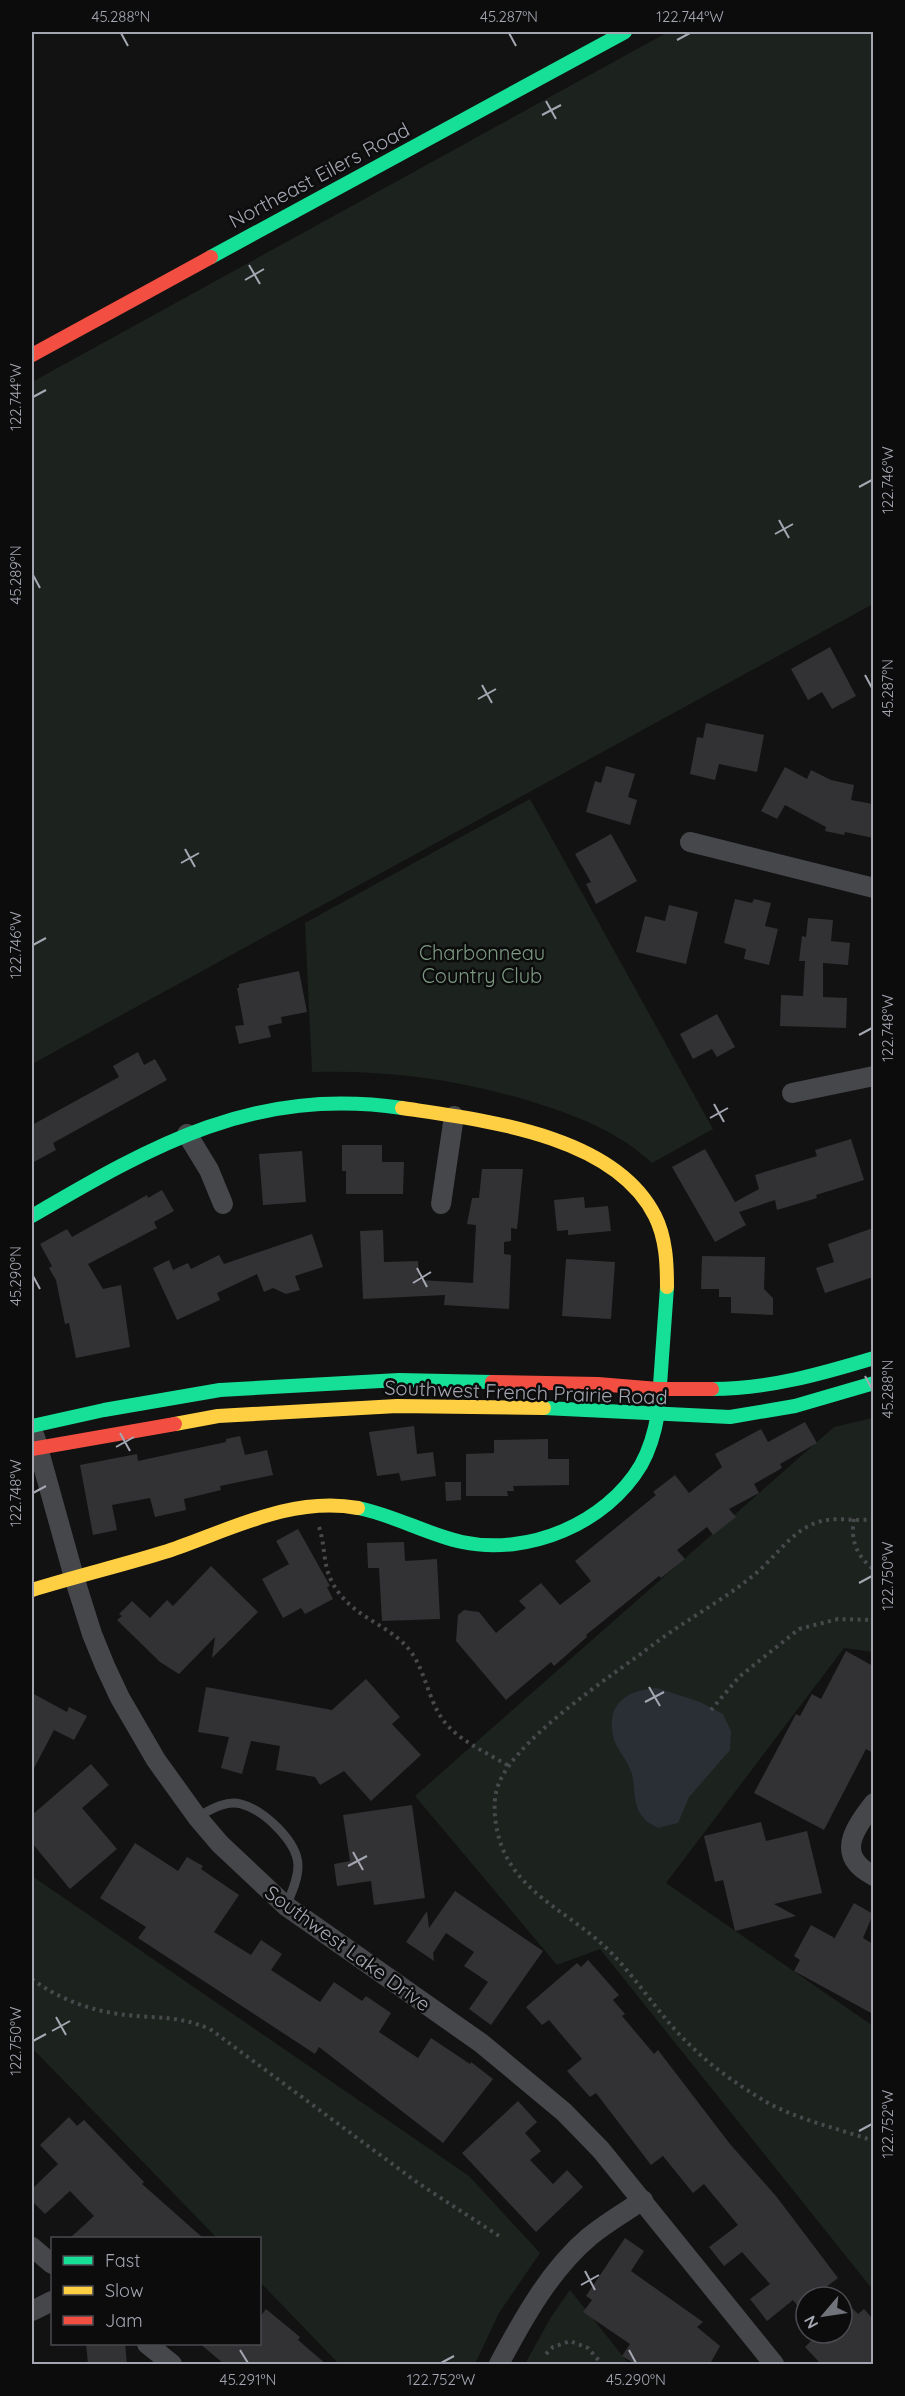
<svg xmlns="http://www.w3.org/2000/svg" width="905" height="2396" font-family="Quicksand,sans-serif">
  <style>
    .green { fill: #1c221d }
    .water { fill: #2a2f36 }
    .building { fill: #323235 }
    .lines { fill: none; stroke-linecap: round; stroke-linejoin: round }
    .path { stroke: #48494c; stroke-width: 4; stroke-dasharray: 3 4.5; stroke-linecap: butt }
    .lane { stroke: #46474b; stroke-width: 9 }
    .street { stroke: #46474b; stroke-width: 20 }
    .fast { stroke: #16e098; stroke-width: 14 }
    .slow { stroke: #ffcf43; stroke-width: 14 }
    .jam { stroke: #f24e42; stroke-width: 14 }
    .ticks { fill: none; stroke: #a4a7b2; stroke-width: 2 }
    .labels { text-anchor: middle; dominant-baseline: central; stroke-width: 5; stroke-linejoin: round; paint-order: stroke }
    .street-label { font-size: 20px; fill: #a4a7b2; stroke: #0c0c0d }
    .park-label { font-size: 20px; fill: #7d9b83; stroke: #0c0c0d }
    .neatline { fill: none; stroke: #a4a7b2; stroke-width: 2 }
    .ticks-label { font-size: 15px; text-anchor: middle; fill: #a4a7b2 }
  </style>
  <rect width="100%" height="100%" fill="#121212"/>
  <g class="green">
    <path d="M668 32H873V604L32 1064V382Z"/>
    <path d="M530 799 713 1129 652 1163C620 1133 580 1117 539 1104 464 1080 390 1070 312 1072L305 923Z"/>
    <path d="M873 1418V1652L844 1648 666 1883 873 2026V2290L600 1949 557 1965 415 1796 834 1427Z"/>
    <path d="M32 1876 469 2176 540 2253 499 2313 475 2364H339L260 2282V2238H217L32 2048Z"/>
    <path d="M570 2290 629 2364H525L551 2317Z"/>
  </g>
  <path class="water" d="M657 1688 700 1702 723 1714 731 1731 730 1750 689 1797 678 1823 658 1828C653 1825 646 1822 643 1817 631 1804 637 1784 630 1769 626 1758 615 1747 613 1736 606 1703 628 1690 657 1688Z"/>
  <g class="building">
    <path d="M830 647 856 696 832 709 822 692 808 700 791 669Z"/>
    <path d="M706 723 764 735 757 772 719 764 715 780 690 774 697 737 703 738Z"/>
    <path d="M606 766 635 774 628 797 637 800 630 825 586 812 595 781 601 783Z"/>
    <path d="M785 767 807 779 811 770 831 780 854 785 851 800 873 804V838L845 832 844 835 825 831 826 827 785 805 777 819 761 811Z"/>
    <path d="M611 834 637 881 596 904 586 884 591 882 575 854Z"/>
    <path d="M735 899 752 903 754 899 771 903 765 926 778 929 769 965 744 959 746 949 724 943Z"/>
    <path d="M669 905 698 912 686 964 636 952 645 916 665 921Z"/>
    <path d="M808 918 833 920 831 941 850 943 848 965 823 963V997L847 998 846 1028 780 1026 781 995 803 996 805 961H799L802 936 806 937Z"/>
    <path d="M299 971 307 1012 281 1017 282 1023 268 1026 271 1037 239 1044 235 1026 244 1025 237 988H239V984Z"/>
    <path d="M717 1014 735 1047 717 1057 712 1049 693 1059 680 1034Z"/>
    <path d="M138 1052 144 1065 155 1059 167 1080 53 1143 56 1150 32 1163V1125L119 1077 113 1066Z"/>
    <path d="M851 1139 864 1180 816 1195 817 1198 777 1210 775 1200 739 1212 746 1225 715 1242 672 1167 705 1149 735 1202 759 1189 755 1175 817 1156 815 1150Z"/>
    <path d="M342 1145H382V1162H404L403 1194H346V1171H342Z"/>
    <path d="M302 1151 306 1202 263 1205 259 1154Z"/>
    <path d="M482 1169H523L517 1229 511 1228V1241L504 1242V1254L511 1255 509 1309 444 1305 445 1295 363 1299 360 1231 383 1230 384 1262 418 1261 419 1280 473 1283 476 1225 467 1224 472 1198H479Z"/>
    <path d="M162 1190 174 1211 154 1222 157 1228 88 1264 103 1289 121 1285 130 1347 76 1358 69 1323 65 1324 56 1280 49 1268 52 1266 40 1244 67 1229 72 1237 147 1195 148 1198Z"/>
    <path d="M584 1197 585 1208 608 1206 611 1231 568 1235V1230L557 1231 554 1200Z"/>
    <path d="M873 1228V1277L825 1293 816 1268 834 1262 828 1244Z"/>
    <path d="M312 1234 323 1267 295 1276 300 1290 286 1294 273 1288 264 1292 257 1274 217 1293 220 1300 177 1320 153 1268 169 1260 173 1270 188 1263 191 1269 219 1255 224 1264Z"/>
    <path d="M702 1256 765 1257 764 1289 773 1298V1315L731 1313V1297H719V1289H701Z"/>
    <path d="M566 1259 615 1262 611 1319 562 1316Z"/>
    <path d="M805 1422 817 1443 780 1464 782 1468 754 1484 759 1493 729 1509 736 1517 713 1535 707 1527 677 1550 685 1559 661 1578 659 1576 586 1635 587 1637 554 1666 551 1662 506 1700 456 1641 458 1615 464 1610 479 1612 496 1633 526 1608 519 1601 541 1583 560 1605 591 1581 575 1561 656 1495 653 1492 675 1475 689 1493 722 1467 715 1454 761 1429 768 1442Z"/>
    <path d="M414 1426 417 1454 433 1452 436 1476 401 1481 399 1473 377 1476 369 1432Z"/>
    <path d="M240 1436 245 1455 267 1450 273 1475 220 1486 221 1490 184 1499 186 1510 155 1517 150 1498 112 1505 117 1530 93 1535 80 1465 137 1454 138 1461 226 1442V1439Z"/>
    <path d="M548 1439V1459H569V1485L513 1486 514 1491H507L508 1496H466V1454L494 1453V1440Z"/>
    <path d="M445 1482H461V1500L446 1501Z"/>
    <path d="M298 1529 330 1586 327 1587 333 1599 305 1614 301 1608 283 1618 262 1579 289 1564 276 1541Z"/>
    <path d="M404 1542 405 1561 437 1559 440 1619 382 1621 379 1568H368L367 1543Z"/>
    <path d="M211 1566 258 1612 212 1658 215 1637 179 1674 160 1662 117 1620 122 1616 119 1614 132 1601 150 1618 167 1600 173 1606Z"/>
    <path d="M846 1651 873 1666V1753L866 1749 824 1830 754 1793 796 1714 800 1716 812 1694 821 1699Z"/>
    <path d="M366 1679 400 1717 392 1724 421 1755 371 1801 344 1771 320 1785 315 1777 276 1770 280 1746 251 1741 242 1774 221 1768 229 1737 198 1732 206 1687 332 1710Z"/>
    <path d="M32 1693 67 1712 69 1707 87 1716 74 1740 54 1730 32 1772Z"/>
    <path d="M91 1764 109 1785 82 1808 117 1849 70 1889 32 1843V1815Z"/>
    <path d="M412 1805 425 1898 374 1905 371 1881 337 1886 334 1864 350 1861 343 1815Z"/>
    <path d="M761 1822 766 1841 807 1831 822 1893 774 1904 796 1916 735 1931 723 1880 715 1882 704 1836Z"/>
    <path d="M135 1843 178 1871 187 1857 203 1866 201 1869 239 1895 214 1932 251 1955 261 1940 282 1954 271 1970 320 2002 334 1982 362 2001 366 1996 391 2013 379 2032 418 2058 431 2038 470 2064 471 2062 493 2079 443 2143 319 2047 315 2054 138 1938 146 1927 100 1898Z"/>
    <path d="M455 1891 543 1951 491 2025 469 2009 488 1982 464 1966 474 1952 446 1933 433 1953 434 1961 406 1942 427 1911 429 1928Z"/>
    <path d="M854 1903 873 1914 863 1938 873 1944V2014L794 1971 800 1960 794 1956 811 1925 833 1937 834 1939Z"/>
    <path d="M588 1960 619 1995 613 2000 625 2014 622 2016 654 2054 658 2050 730 2144 776 2196 838 2278 813 2297H806V2302L799 2308 793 2300 767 2321 750 2299 770 2284 742 2252 724 2266 709 2247 738 2225 704 2184 693 2193 663 2156 651 2165 596 2093 590 2097 567 2071 582 2059 549 2020 542 2025 526 2007 577 1963 581 1967Z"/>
    <path d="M518 2101 537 2122 525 2133 541 2151 530 2160 553 2184 567 2170 583 2187 536 2232 462 2153Z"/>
    <path d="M69 2117 77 2126 84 2120 144 2182 142 2184 203 2238H70L94 2216 70 2191 45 2214 32 2201V2189L58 2164 40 2145Z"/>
    <path d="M625 2238 644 2251 631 2271 703 2322 697 2327 720 2346 710 2364H635L622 2356 630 2344 583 2312 592 2300 586 2296Z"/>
    <path d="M842 2298 858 2314 864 2309 873 2319V2364H821L805 2347 819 2333H842Z"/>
    <path d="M266 2309 300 2337 298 2340 326 2364H224L199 2343H260V2317Z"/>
    <path d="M86 2343H125L127 2364H88Z"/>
  </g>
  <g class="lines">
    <g class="path">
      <path d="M854 1519C850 1541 857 1556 874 1570"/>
      <path d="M874 1519C855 1522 836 1516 818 1522 791 1531 776 1557 755 1574 724 1600 687 1619 654 1644 615 1674 504 1745 496 1793 492 1811 497 1838 505 1854 525 1895 569 1914 602 1944 636 1975 659 2017 693 2048 712 2067 736 2083 758 2097 790 2118 837 2128 874 2141"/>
      <path d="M319 1527C325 1544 323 1564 331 1580 350 1619 389 1622 411 1652 427 1674 429 1706 448 1726 464 1743 489 1754 509 1766"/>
      <path d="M711 1710 739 1677 799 1629 838 1619 874 1620"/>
      <path d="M32 1979C58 1999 94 2012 127 2015 161 2019 176 2015 210 2029L418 2183 499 2236"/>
      <path d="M546 2354 553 2347 570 2341 588 2348 602 2364"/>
    </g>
    <path class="lane" d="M197 1817C210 1810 225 1800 241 1804 264 1810 298 1842 298 1866 298 1880 291 1894 286 1906"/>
    <g class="street">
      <path d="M690 842 874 888"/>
      <path d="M792 1093 874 1076"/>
      <path d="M187 1134 209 1170 223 1204"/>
      <path d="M441 1204 454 1116"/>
      <path d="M35 1437 74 1577 92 1634 105 1666 120 1698 156 1760 197 1817 220 1844 286 1906 481 2043 564 2112 601 2150 774 2364"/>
      <path d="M874 1803C853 1830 835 1856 874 1876"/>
      <path d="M32 2247 52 2264"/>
      <path d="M32 2311 52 2301"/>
      <path d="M147 2344 172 2364"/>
      <path d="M499 2364C523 2319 550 2270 589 2237 606 2223 625 2212 643 2200"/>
    </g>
    <g class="fast">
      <path d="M211 257 625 32"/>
      <path d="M32 1216C155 1144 254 1087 402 1108"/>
      <path d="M712 1389C768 1389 821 1374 874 1358"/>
      <path d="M544 1408 730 1417 795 1406 874 1383"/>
      <path d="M32 1426 104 1410 220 1390 399 1380 492 1382"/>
      <path d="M358 1508C394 1515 426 1534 462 1542 528 1556 606 1524 641 1465 650 1449 655 1431 658 1413L667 1287"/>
    </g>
    <g class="slow">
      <path d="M402 1108C482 1120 614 1134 655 1216 666 1238 667 1263 667 1287"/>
      <path d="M175 1424 218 1416 397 1406 544 1408"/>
      <path d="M32 1590C77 1576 123 1565 168 1551 230 1530 291 1496 358 1508"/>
    </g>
    <g class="jam">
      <path d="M32 355 211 257"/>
      <path d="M492 1382 598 1384 658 1389H712"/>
      <path d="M32 1449 175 1424"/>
    </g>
  </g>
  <path class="ticks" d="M121 33 128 46M509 33 516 46M677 40 690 33M546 101 556 119M542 115 561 105M249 265 260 284M245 280 264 269M33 397 46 390M859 487 872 480M779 520 789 538M775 534 793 524M33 575 40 588M865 675 872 688M482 685 492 703M478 699 496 689M185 849 195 867M181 863 199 853M33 945 46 938M859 1035 872 1028M714 1104 724 1122M710 1118 728 1108M417 1268 427 1287M33 1276 40 1289M413 1283 431 1272M865 1376 872 1389M120 1433 130 1451M116 1447 134 1437M33 1493 46 1486M859 1583 872 1576M649 1687 660 1706M645 1702 664 1692M353 1852 363 1870M348 1866 367 1856M56 2017 66 2035M52 2031 70 2021M33 2041 46 2034M859 2131 872 2124M585 2271 595 2290M581 2285 599 2275M240 2350 248 2363M629 2350 636 2363M441 2363 454 2356"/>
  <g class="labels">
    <g class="street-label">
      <text transform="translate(319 175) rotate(-28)">Northeast Eilers Road</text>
      <text transform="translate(526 1392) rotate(2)">Southwest French Prairie Road</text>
      <text transform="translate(348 1948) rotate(36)">Southwest Lake Drive</text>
    </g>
    <g class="park-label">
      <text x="482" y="952">Charbonneau<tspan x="482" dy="23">Country Club</tspan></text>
    </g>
  </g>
  <rect width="905" height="2396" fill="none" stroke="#0c0c0d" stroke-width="66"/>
  <rect x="51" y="2237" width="210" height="108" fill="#0c0c0d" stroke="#494a4f" stroke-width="1.5"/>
  <rect x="63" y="2256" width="30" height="9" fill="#16e098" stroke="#494a4f" stroke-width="1.5"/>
  <text x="105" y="2267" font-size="18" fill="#a4a7b2">Fast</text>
  <rect x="63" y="2286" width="30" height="9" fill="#ffcf43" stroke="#494a4f" stroke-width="1.5"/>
  <text x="105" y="2297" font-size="18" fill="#a4a7b2">Slow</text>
  <rect x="63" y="2316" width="30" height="9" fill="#f24e42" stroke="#494a4f" stroke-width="1.5"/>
  <text x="105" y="2327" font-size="18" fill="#a4a7b2">Jam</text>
  <g transform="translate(824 2315) rotate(241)"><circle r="28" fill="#0c0c0d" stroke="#494a4f" stroke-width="1.5"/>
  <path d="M0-4.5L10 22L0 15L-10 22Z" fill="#71737a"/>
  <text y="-9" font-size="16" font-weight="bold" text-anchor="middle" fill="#a4a7b2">N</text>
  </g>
  <rect x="33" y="33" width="839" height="2330" class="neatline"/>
  <g class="ticks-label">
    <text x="121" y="22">45.288°N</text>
    <text x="509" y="22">45.287°N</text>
    <text x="690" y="22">122.744°W</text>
    <text transform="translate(16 397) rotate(-90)" y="5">122.744°W</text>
    <text transform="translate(888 480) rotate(-90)" y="5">122.746°W</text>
    <text transform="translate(16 575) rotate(-90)" y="5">45.289°N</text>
    <text transform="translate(888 688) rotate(-90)" y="5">45.287°N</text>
    <text transform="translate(16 945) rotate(-90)" y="5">122.746°W</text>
    <text transform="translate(888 1028) rotate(-90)" y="5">122.748°W</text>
    <text transform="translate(16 1276) rotate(-90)" y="5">45.290°N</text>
    <text transform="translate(888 1389) rotate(-90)" y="5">45.288°N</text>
    <text transform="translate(16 1493) rotate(-90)" y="5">122.748°W</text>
    <text transform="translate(888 1576) rotate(-90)" y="5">122.750°W</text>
    <text transform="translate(16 2041) rotate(-90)" y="5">122.750°W</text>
    <text transform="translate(888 2124) rotate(-90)" y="5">122.752°W</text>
    <text x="248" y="2385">45.291°N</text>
    <text x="441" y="2385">122.752°W</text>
    <text x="636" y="2385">45.290°N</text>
  </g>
</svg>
